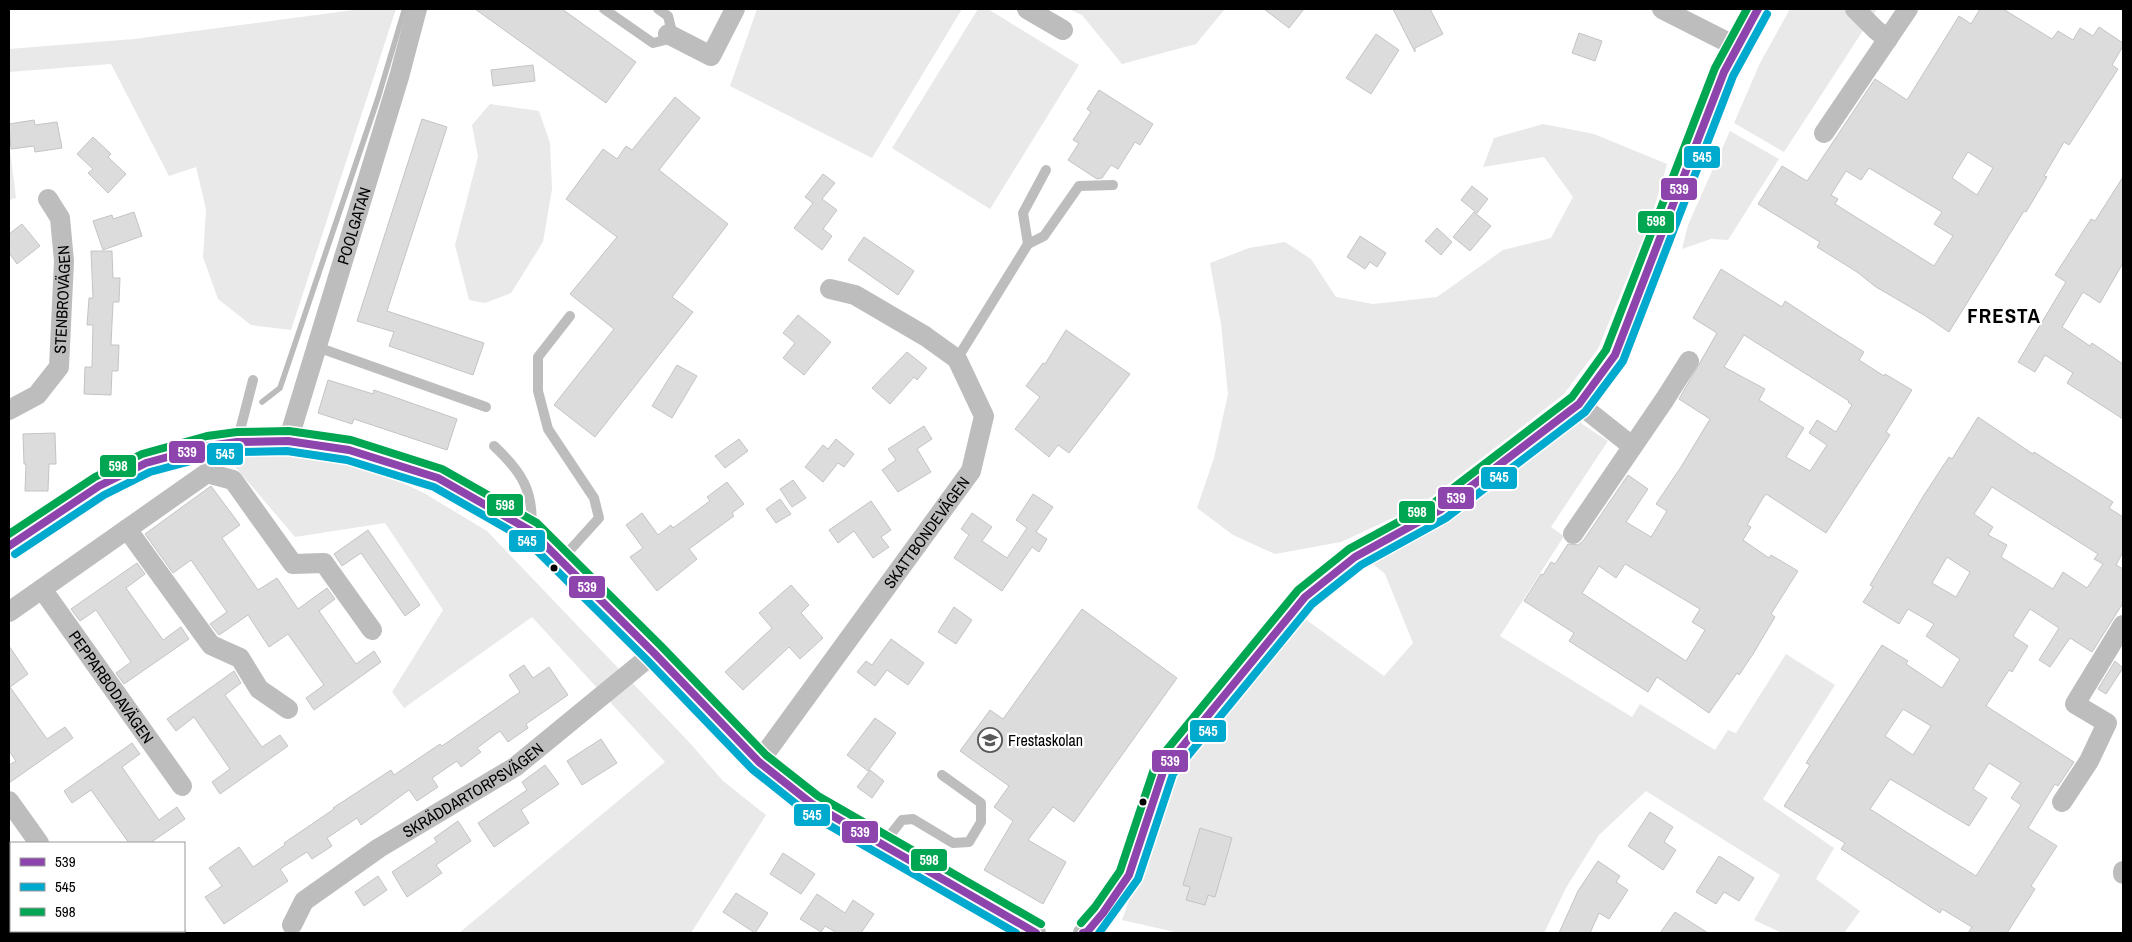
<svg xmlns="http://www.w3.org/2000/svg" width="2132" height="942" font-family="'Archivo Narrow',sans-serif">
  <style>
    .green { fill: #e9e9e9 }
    .lines { fill: none; stroke-linecap: round; stroke-linejoin: round }
    .stream { stroke: #bbb; stroke-width: 5.5 }
    .building { fill: #dcdcdc; stroke: #c4c4c4; fill-rule: evenodd }
    .lane { stroke: #bdbdbd; stroke-width: 10 }
    .street { stroke: #bdbdbd; stroke-width: 20 }
    .bus-1-casing { stroke: #fff; stroke-width: 11 }
    .bus-2-casing { stroke: #fff; stroke-width: 11 }
    .bus-3-casing { stroke: #fff; stroke-width: 11 }
    .bus-1 { stroke: #8e44ad; stroke-width: 8 }
    .bus-2 { stroke: #00a9ce; stroke-width: 8 }
    .bus-3 { stroke: #00a651; stroke-width: 8 }
    .bus-dot { fill: #000; stroke: #fff; stroke-width: 2 }
    .labels { text-anchor: middle; dominant-baseline: central; stroke-width: 4.5; stroke-linejoin: round; paint-order: stroke }
    .street-label { font-size: 16px; fill: #000; stroke: #fff }
    .poi-label { font-size: 16px; fill: #000; stroke: #fff; text-anchor: start }
    .district-label { font-size: 21px; font-weight: bold; letter-spacing: 1px; fill: #000; stroke: #fff }
    .line-badge { stroke: #fff; stroke-width: 2 }
    .badge-label { font-size: 14px; text-anchor: middle; font-weight: bold; fill: #fff }
  </style>
  <rect width="100%" height="100%" fill="#fff"/>
  <g class="green">
    <path d="M361 9H396L291 330 251 325 218 299 203 257 206 209 196 167 169 176 111 64 9 72V49L134 39Z"/>
    <path d="M757 9H962L872 158 730 86Z"/>
    <path d="M978 9H988L1079 65 990 209 892 148Z"/>
    <path d="M1068 9H1225L1196 44 1122 64 1082 15Z"/>
    <path d="M1790 9H1877L1784 152 1734 123 1760 63Z"/>
    <path d="M490 104 539 111 550 143 552 189 543 242 511 293 485 303 469 300 455 245 478 157 472 125Z"/>
    <path d="M1543 124 1594 134 1667 164 1651 219 1598 349 1563 395 1421 505 1341 542 1275 554 1233 535 1197 508 1214 458 1228 394 1221 324 1210 263 1249 248 1285 242 1311 259 1336 297 1373 304 1437 297 1503 250 1551 238 1573 197 1544 157 1483 167 1494 138Z"/>
    <path d="M1730 131 1779 159 1728 240 1711 239 1682 249 1688 225Z"/>
    <path d="M9 142 16 198 9 200Z"/>
    <path d="M1573 418 1608 441 1551 527 1564 536 1500 636 1632 717 1640 704 1715 750 1728 730 1736 733 1786 654 1835 685 1763 799 1834 848 1816 879 1860 911 1844 933H1782L1754 920 1780 875 1646 791 1599 835 1566 888 1544 933H1179L1122 920 1175 772 1301 616 1384 676 1413 643 1385 574 1366 558Z"/>
    <path d="M274 452 325 458 379 472 424 493 487 531 689 742 723 781 766 815 691 933H459L665 762 532 617 404 708 392 692 443 610 385 523 295 537 226 456Z"/>
    <path d="M184 926 188 933H57L61 931H184Z"/>
  </g>
  <g class="lines">
    <path class="stream" d="M262 402 280 388 378 98 404 11"/>
  </g>
  <g class="building">
    <path d="M475 9H562L636 62 606 103Z"/>
    <path d="M1264 9H1304L1289 28Z"/>
    <path d="M1393 9H1430L1443 34 1415 48V52Z"/>
    <path d="M1980 9H2003L2052 39 2058 31 2073 40 2080 28 2093 36 2099 27 2123 43V46L2112 65 2118 69 2069 145 2064 142 2044 176 2047 177 2026 212 2024 211 1949 332 1924 315 1876 287 1857 272 1817 247 1820 242 1758 204 1782 166 1807 181 1875 79 1907 100 1959 16 1971 24ZM1968 152 1993 168 1977 195 1952 178ZM1869 168 1942 212 1934 224 1953 236 1934 266 1835 204 1838 199 1831 195 1846 171 1861 180Z"/>
    <path d="M1579 33 1602 41 1595 61 1572 53Z"/>
    <path d="M1376 34 1399 50 1371 94 1346 78Z"/>
    <path d="M533 65 535 81 493 86 491 70Z"/>
    <path d="M1099 90 1153 124 1140 145 1135 142 1118 169 1111 165 1102 178 1097 179 1068 160 1079 143 1073 140 1091 112 1087 109Z"/>
    <path d="M675 97 700 118 659 170 728 224 672 297 693 312 595 437 554 405 614 329 570 294 617 237 566 199 603 149 617 159 626 146 632 150Z"/>
    <path d="M422 119 447 127 387 311 484 343 473 375 389 346 394 332 357 321Z"/>
    <path d="M34 120 35 125 57 122 62 148 35 152 34 146 11 149 9 124Z"/>
    <path d="M93 137 111 154 108 157 126 174 108 193 88 173 93 169 77 154Z"/>
    <path d="M823 174 835 183 822 199 837 210 823 229 832 236 822 250 794 228 813 203 805 197Z"/>
    <path d="M2123 177V263L2100 303 2083 292 2062 327 2090 346 2092 343 2123 364V419L2067 383 2073 373 2045 355 2035 372 2018 362 2066 282 2055 275 2091 219 2095 221Z"/>
    <path d="M1472 186 1488 199 1477 213 1461 200Z"/>
    <path d="M134 212 142 236 103 250 93 221 112 215 113 219Z"/>
    <path d="M1474 212 1491 226 1470 251 1453 237Z"/>
    <path d="M22 224 40 246 17 264 9 253V234Z"/>
    <path d="M1437 228 1452 242 1441 255 1425 241Z"/>
    <path d="M1360 236 1386 253 1377 267 1370 262 1365 269 1347 257Z"/>
    <path d="M864 237 914 271 898 295 848 260Z"/>
    <path d="M91 251H112L113 278H120L119 302H113L111 345H119L118 371H112L111 395 84 394 85 367H92L93 325H87L89 298H93Z"/>
    <path d="M1721 269 1782 307 1785 301 1823 326 1864 352 1859 360 1884 376 1885 374 1912 390 1886 432 1890 435 1826 533 1766 494 1763 498 1747 525 1751 527 1743 540 1769 558 1771 555 1798 571 1771 614 1775 617 1753 654 1739 675 1737 673 1709 713 1657 677 1648 692 1569 641 1574 633 1524 601 1541 574 1543 575 1551 562 1555 564 1568 544 1578 545 1583 541 1628 475 1648 489 1626 522 1651 537 1667 511 1656 504 1681 467 1710 419 1679 399 1717 333 1693 318ZM1744 335 1849 401 1848 402 1852 405 1836 432 1817 420 1809 433 1827 445 1810 471 1786 457 1804 428 1759 400 1765 389 1724 367ZM1625 564 1700 609 1692 622 1705 630 1686 661 1582 593 1599 566 1616 578Z"/>
    <path d="M798 315 831 342 804 375 783 358 795 343 783 333Z"/>
    <path d="M1066 330 1130 374 1069 453 1058 445 1049 457 1015 429 1040 397 1026 386 1043 363 1045 364Z"/>
    <path d="M907 352 927 368 917 380 914 377 890 404 872 388Z"/>
    <path d="M677 365 697 376 672 418 652 406Z"/>
    <path d="M328 380 373 394 374 390 457 419 447 450 354 419 352 424 318 413Z"/>
    <path d="M1978 417 2033 454 2034 452 2113 502 2109 508 2123 517V552L2116 565 2123 569V603L2092 652 2070 638 2050 667 2039 660 2059 628 2030 609 2013 636 2028 646 2012 672 2009 670 1986 706 2074 762 2058 786 2055 784 2028 828 2057 846 2031 886 2035 889 2007 933H1968L1972 927 1942 909 1940 913 1923 902 1841 849 1845 843 1784 806 1810 765 1806 763 1882 645 1908 661 1906 664 1942 688 1960 659 1926 636 1934 624 1908 609 1899 624 1863 602 1873 587 1870 585 1924 495 1949 457 1952 459ZM1992 487 2098 554 2094 559 2103 564 2087 588 2063 572 2053 589 2001 557 2007 545 1988 535 1993 527 1974 514ZM1947 557 1970 572 1956 597 1932 583ZM1903 709 1931 726 1913 755 1885 736ZM1989 763 2021 783 2011 798 2021 805 1976 876 1870 809 1890 779 1969 826 1987 798 1973 789Z"/>
    <path d="M924 426 932 439 917 449 931 472 898 492 882 470 896 460 888 449Z"/>
    <path d="M55 433 56 464H49L48 491H25L26 464H24L23 434Z"/>
    <path d="M739 439 748 451 725 468 715 456Z"/>
    <path d="M836 439 854 454 844 467 838 463 823 482 805 467 823 445 828 449Z"/>
    <path d="M793 480 806 498 792 507 780 489Z"/>
    <path d="M727 482 744 504 732 513 734 516 689 549 697 559 657 591 630 557 643 548 626 525 642 513 658 535 671 525 673 528 710 501 707 497Z"/>
    <path d="M211 486 240 525 222 538 258 590 277 578 298 609 327 588 335 599 319 611 356 664 374 651 381 662 314 710 306 698 324 685 288 634 269 647 248 615 219 635 210 624 227 612 191 560 173 573 145 534Z"/>
    <path d="M1033 494 1053 507 1036 532 1047 539 1039 552 1032 547 1002 591 954 558 969 535 961 529 972 513 992 527 982 541 1007 558 1027 528 1016 520Z"/>
    <path d="M780 499 791 514 776 523 766 509Z"/>
    <path d="M871 501 891 530 881 537 889 547 873 558 854 531 838 543 829 530Z"/>
    <path d="M368 530 420 605 405 616 361 553 342 566 334 554Z"/>
    <path d="M137 563 145 574 126 588 163 640 181 627 189 639 124 684 116 673 131 662 96 610 80 621 71 609Z"/>
    <path d="M791 585 809 605 801 613 823 638 800 659 789 647 743 690 725 672 772 628 759 613Z"/>
    <path d="M954 607 972 620 956 644 938 632Z"/>
    <path d="M1082 609 1177 678 1074 822 1053 807 1028 840 1066 862 1043 904 984 870 1013 821 994 807 1009 786 960 751 990 710 1003 719Z"/>
    <path d="M891 639 924 663 908 685 887 670 875 686 857 672 866 661 872 665Z"/>
    <path d="M9 646 28 674 10 687 47 739 65 727 73 738 9 783V765L16 761 9 751Z"/>
    <path d="M2115 661 2123 668 2106 694 2098 689Z"/>
    <path d="M524 665 533 678 549 667 568 695 526 724 528 728 508 742 500 731 477 748 481 752 461 767 457 761 432 778 438 787 417 801 409 790 361 825 357 818 327 838 332 846 312 859 307 852 280 869 288 881 224 924 205 897 222 886 209 868 239 847 253 867 285 845 284 843 334 809 333 808 391 770 394 775 440 744 442 746 520 692 509 675Z"/>
    <path d="M234 671 241 683 225 695 262 747 280 735 288 746 220 794 212 782 230 769 194 717 176 731 167 719Z"/>
    <path d="M875 718 896 733 868 771 847 755Z"/>
    <path d="M601 739 617 763 582 785 567 761Z"/>
    <path d="M132 743 140 754 122 767 159 820 177 807 185 819 150 843H129L91 790 72 803 64 791Z"/>
    <path d="M545 765 559 784 521 810 529 823 494 847 478 823 527 790 522 782Z"/>
    <path d="M870 770 884 781 872 798 857 787Z"/>
    <path d="M1650 812 1673 827 1664 842 1676 850 1663 870 1628 846Z"/>
    <path d="M458 821 471 841 436 865 442 873 407 897 392 872 437 842 434 838Z"/>
    <path d="M1200 828 1232 838 1215 897 1208 895 1205 905 1186 900 1190 887 1183 885Z"/>
    <path d="M783 853 815 874 801 894 770 874Z"/>
    <path d="M1719 856 1754 878 1739 901 1724 892 1716 904 1696 892Z"/>
    <path d="M1598 861 1620 876 1616 882 1628 890 1609 919 1599 913 1590 933H1559L1578 891Z"/>
    <path d="M378 876 387 890 364 906 355 892Z"/>
    <path d="M736 893 768 913 755 933 723 912Z"/>
    <path d="M817 894 845 913 853 900 874 914 861 933H837L825 926 821 932 800 919Z"/>
    <path d="M1675 912 1708 933H1660Z"/>
  </g>
  <g class="lines">
    <g class="lane">
      <path d="M604 9 653 43 665 40 671 28 668 16 658 9"/>
      <path d="M1028 244 1023 213 1046 170"/>
      <path d="M317 347 486 407"/>
      <path d="M957 359 1028 244 1044 236 1079 186 1113 185"/>
      <path d="M237 442 253 380"/>
      <path d="M494 446C521 471 535 492 531 531"/>
      <path d="M561 560 599 518 594 498 548 429 538 391V357L570 316"/>
      <path d="M883 844 902 820 913 819 953 843 969 842 981 822V803L942 775"/>
    </g>
    <g class="street">
      <path d="M1027 9 1063 30"/>
      <path d="M1662 9 1737 47"/>
      <path d="M1855 9 1876 30 1888 39"/>
      <path d="M668 34 711 56 735 9"/>
      <path d="M1824 133 1908 9"/>
      <path d="M1579 404 1632 446"/>
      <path id="s1" d="M9 410 37 395 59 367 64 261 60 218 48 199"/>
      <path id="s2" d="M288 441 399 77 417 9"/>
      <path d="M127 529 211 645 240 658 259 689 288 709"/>
      <path d="M1573 534 1665 399 1689 361"/>
      <path d="M9 546 99 486 146 463 208 446 237 442 288 441 349 450 438 478 531 531 654 653 759 762 812 804 1036 933"/>
      <path id="s3" d="M42 589 182 786"/>
      <path d="M9 612 207 473 233 480 293 564 324 563 372 630"/>
      <path id="s4" d="M759 762 971 471 984 416 957 359 925 336 855 295 830 289"/>
      <path d="M9 801 39 843"/>
      <path d="M2062 802 2089 761 2107 723 2075 704 2123 625"/>
      <path d="M2123 871V874"/>
      <path id="s5" d="M292 925 304 901 379 848 515 767 654 653"/>
      <path d="M1083 933 1087 932 1103 913 1129 875 1164 769 1305 597 1355 557 1440 510 1579 404 1615 355 1724 72 1758 9"/>
    </g>
    <defs>
      <g id="bus-1">
        <path d="M9 546 99 486 146 463 208 446 237 442 288 441 349 450 438 478 531 531 654 653 759 762 812 804 1036 933"/>
        <path d="M1083 933 1087 932 1103 913 1129 875 1164 769 1305 597 1355 557 1440 510 1579 404 1615 355 1724 72 1758 9"/>
      </g>
      <g id="bus-2">
        <path d="M15 554 104 495 150 472 210 456 238 452 287 451 347 460 434 487 525 539 647 660 752 769 806 812 1016 933"/>
        <path d="M1099 933 1138 879 1173 774 1312 604 1361 565 1446 518 1585 412 1623 361 1733 76 1767 14"/>
      </g>
      <g id="bus-3">
        <path d="M9 534 95 477 142 454 207 436 237 432 289 431 351 440 442 469 537 523 661 646 766 755 818 796 1041 924"/>
        <path d="M1081 923 1095 907 1120 871 1156 763 1298 590 1349 549 1435 502 1572 397 1606 350 1715 68 1747 9"/>
      </g>
    </defs>
    <use href="#bus-1" class="bus-1-casing"/>
    <use href="#bus-2" class="bus-2-casing"/>
    <use href="#bus-3" class="bus-3-casing"/>
    <use href="#bus-1" class="bus-1"/>
    <use href="#bus-2" class="bus-2"/>
    <use href="#bus-3" class="bus-3"/>
  </g>
  <defs>
    <symbol id="school-ring" viewBox="-11 -11 22 22"><circle r="9.5" fill="#fff" stroke="#595959" stroke-width="1.5"/><path d="M0-5L7-2L0 1L-7-2ZM-4 1L0 2.5L4 1V4Q0 6-4 4Z" fill="#595959"/></symbol>
  </defs>
  <g fill-rule="evenodd">
    <use href="#school-ring" x="976" y="726" width="28" height="28"/>
  </g>
  <g class="bus-dot">
    <circle cx="554" cy="568" r="4.5"/>
    <circle cx="1143" cy="802" r="4.5"/>
  </g>
  <g class="labels">
    <g class="street-label">
      <text stroke="none"><textPath href="#s2" startOffset="225">POOLGATAN</textPath></text>
      <text stroke="none"><textPath href="#s1" startOffset="135">STENBROVÄGEN</textPath></text>
      <text stroke="none"><textPath href="#s4" startOffset="284">SKATTBONDEVÄGEN</textPath></text>
      <text stroke="none"><textPath href="#s3" startOffset="120">PEPPARBODAVÄGEN</textPath></text>
      <text stroke="none"><textPath href="#s5" startOffset="229">SKRÄDDARTORPSVÄGEN</textPath></text>
    </g>
    <g class="poi-label">
      <text x="1008" y="740">Frestaskolan</text>
    </g>
    <g class="district-label">
      <text x="2004" y="315">FRESTA</text>
    </g>
  </g>
  <g class="line-badge">
    <rect x="1683" y="145" width="38" height="24" rx="5" fill="#00a9ce"/>
    <rect x="1660" y="177" width="38" height="24" rx="5" fill="#8e44ad"/>
    <rect x="1637" y="210" width="38" height="24" rx="5" fill="#00a651"/>
    <rect x="168" y="440" width="38" height="24" rx="5" fill="#8e44ad"/>
    <rect x="206" y="442" width="38" height="24" rx="5" fill="#00a9ce"/>
    <rect x="99" y="454" width="38" height="24" rx="5" fill="#00a651"/>
    <rect x="1480" y="466" width="38" height="24" rx="5" fill="#00a9ce"/>
    <rect x="1437" y="486" width="38" height="24" rx="5" fill="#8e44ad"/>
    <rect x="486" y="493" width="38" height="24" rx="5" fill="#00a651"/>
    <rect x="1398" y="500" width="38" height="24" rx="5" fill="#00a651"/>
    <rect x="508" y="529" width="38" height="24" rx="5" fill="#00a9ce"/>
    <rect x="568" y="575" width="38" height="24" rx="5" fill="#8e44ad"/>
    <rect x="1189" y="719" width="38" height="24" rx="5" fill="#00a9ce"/>
    <rect x="1151" y="749" width="38" height="24" rx="5" fill="#8e44ad"/>
    <rect x="793" y="803" width="38" height="24" rx="5" fill="#00a9ce"/>
    <rect x="841" y="820" width="38" height="24" rx="5" fill="#8e44ad"/>
    <rect x="910" y="848" width="38" height="24" rx="5" fill="#00a651"/>
  </g>
  <g class="badge-label">
    <text x="1702" y="162">545</text>
    <text x="1679" y="194">539</text>
    <text x="1656" y="226">598</text>
    <text x="187" y="457">539</text>
    <text x="225" y="459">545</text>
    <text x="118" y="471">598</text>
    <text x="1499" y="482">545</text>
    <text x="1456" y="503">539</text>
    <text x="505" y="510">598</text>
    <text x="1417" y="517">598</text>
    <text x="527" y="546">545</text>
    <text x="587" y="592">539</text>
    <text x="1208" y="736">545</text>
    <text x="1170" y="766">539</text>
    <text x="812" y="820">545</text>
    <text x="860" y="837">539</text>
    <text x="929" y="865">598</text>
  </g>
  <rect width="2132" height="942" fill="none" stroke="#000000" stroke-width="20"/>
  <rect x="10" y="842" width="175" height="90" fill="#ffffff" stroke="#999999"/>
  <rect x="20" y="858" width="25" height="8" fill="#8e44ad" stroke="#999999"/>
  <text x="55" y="867" font-size="15" fill="#000000">539</text>
  <rect x="20" y="883" width="25" height="8" fill="#00a9ce" stroke="#999999"/>
  <text x="55" y="892" font-size="15" fill="#000000">545</text>
  <rect x="20" y="908" width="25" height="8" fill="#00a651" stroke="#999999"/>
  <text x="55" y="917" font-size="15" fill="#000000">598</text>
</svg>
